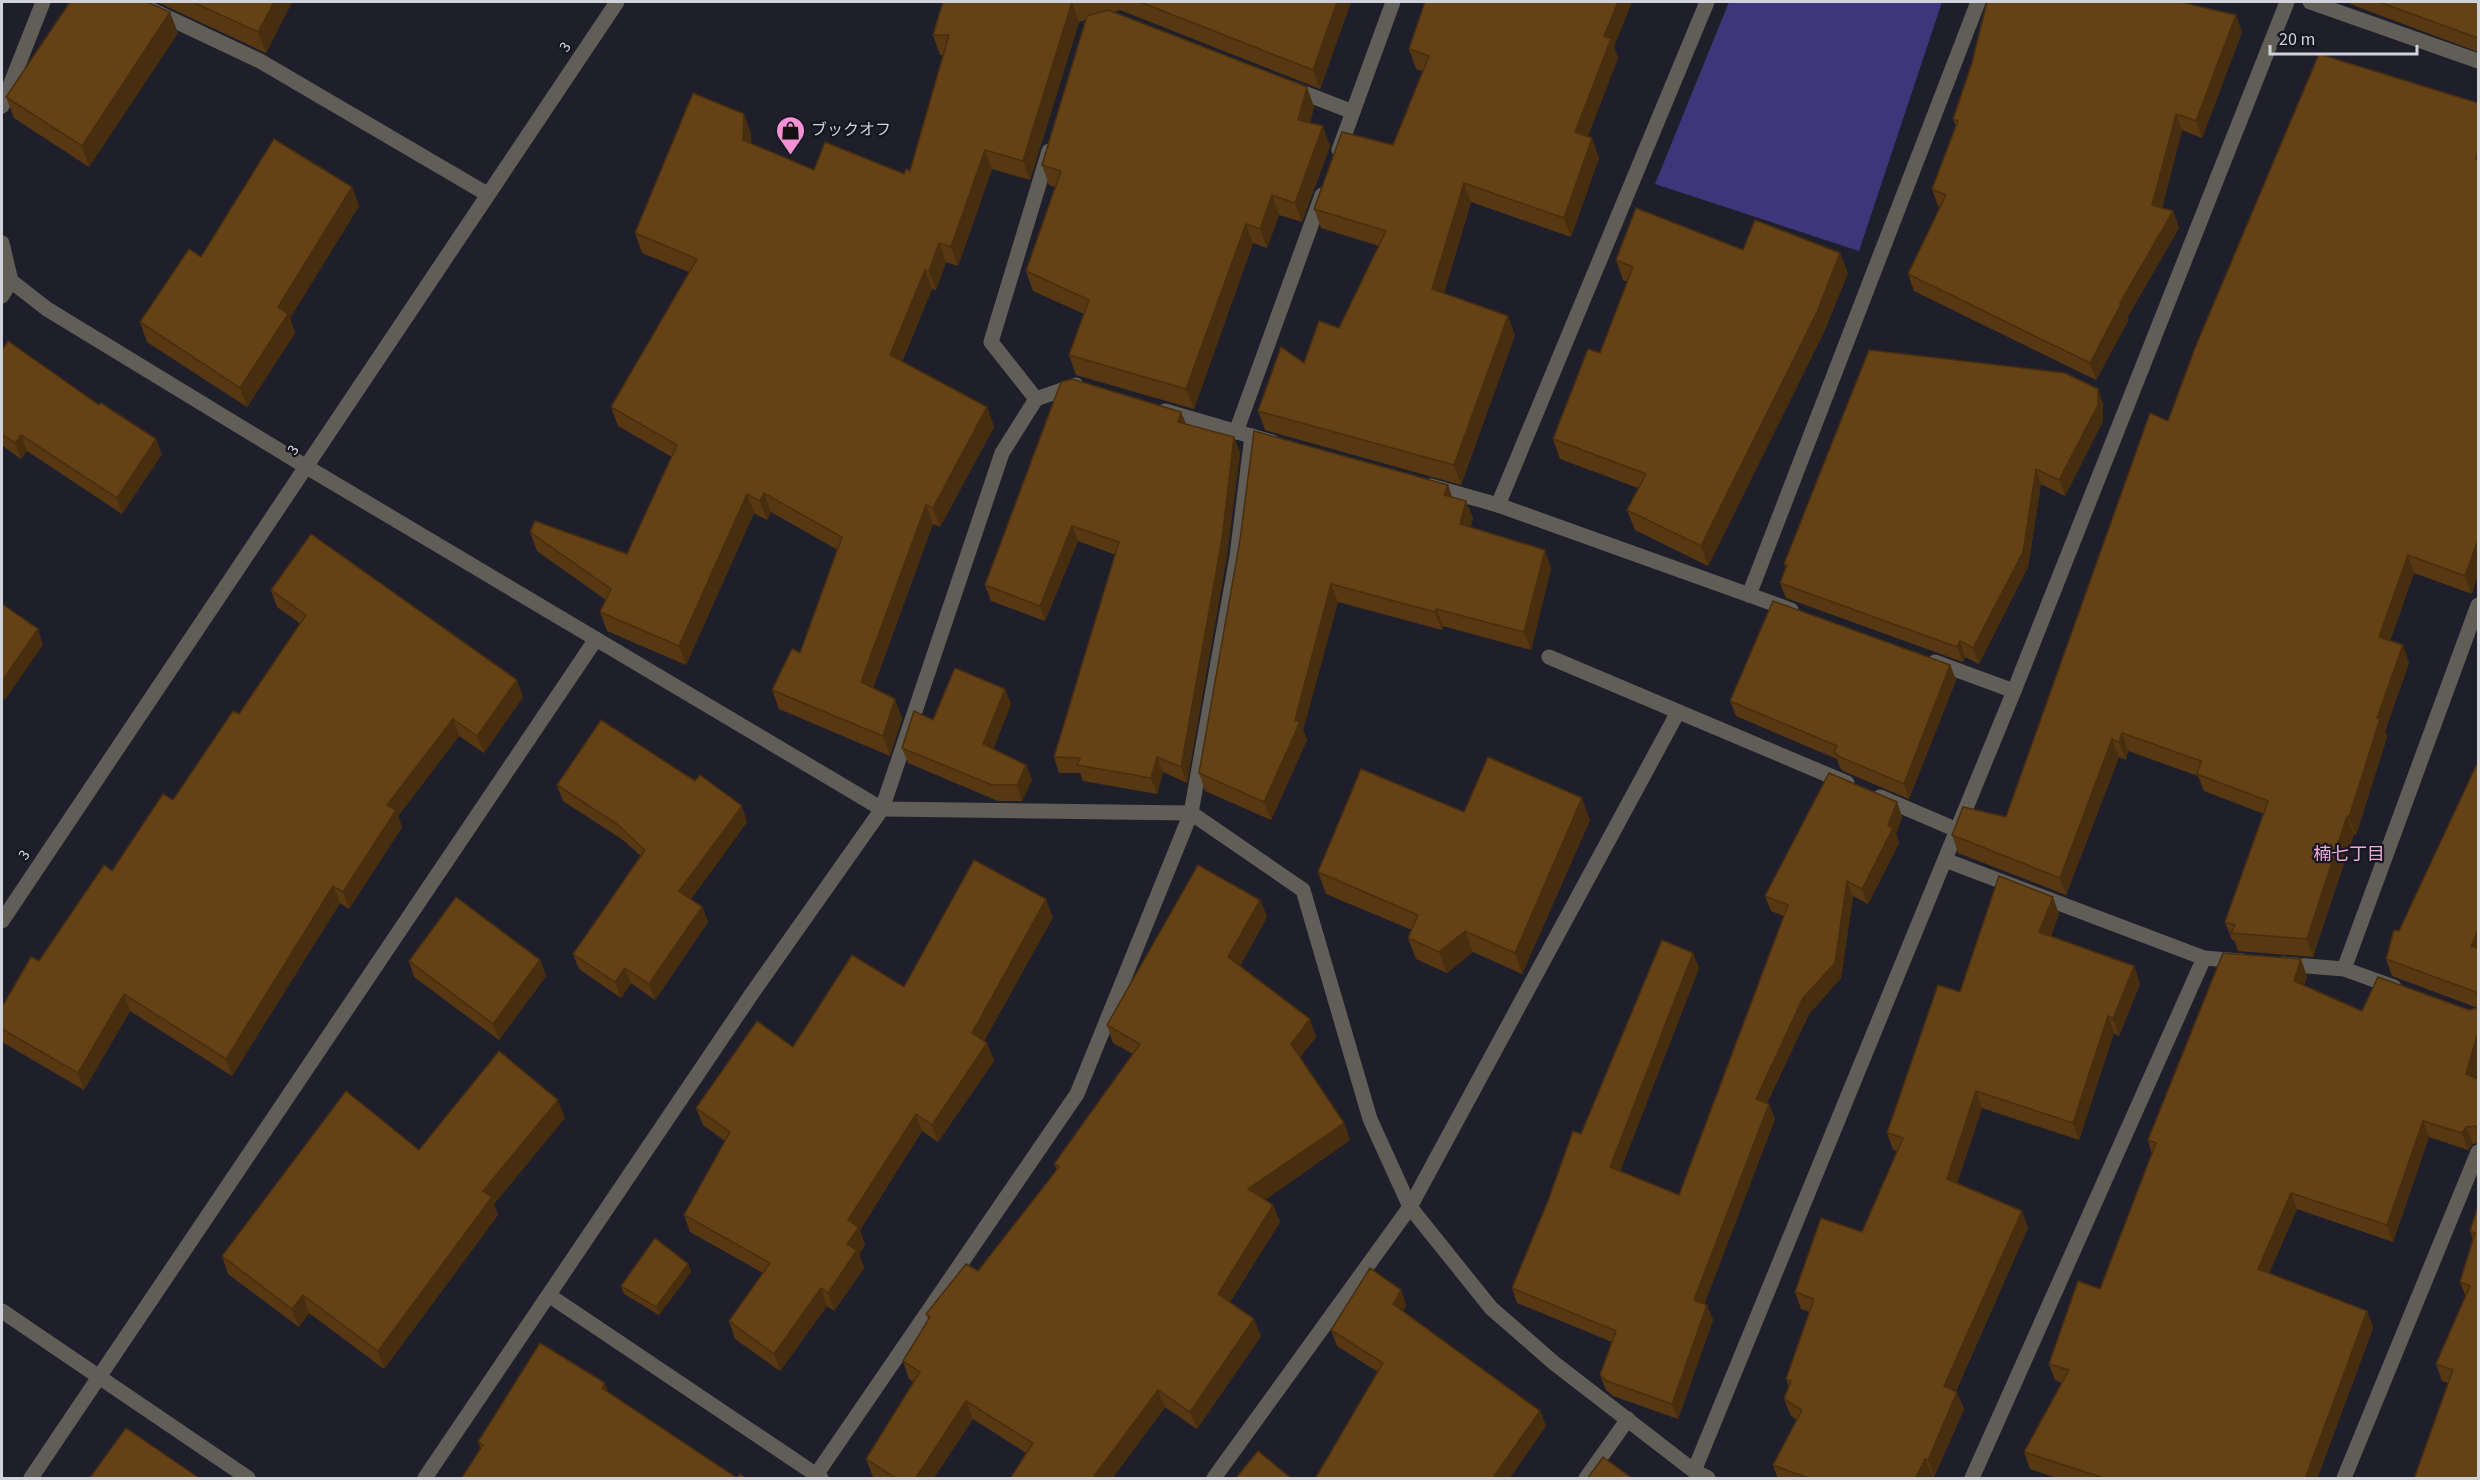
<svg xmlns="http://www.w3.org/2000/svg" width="2480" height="1480" font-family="'Source Sans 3','Noto Sans JP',sans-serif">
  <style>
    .green { fill: #3f357a }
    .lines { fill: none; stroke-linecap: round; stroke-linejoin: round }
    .minor { stroke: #605e57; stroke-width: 15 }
    .tertiary { stroke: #605e57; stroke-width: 15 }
    .wall { fill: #573813 }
    .shaded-wall { fill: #472e0f }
    .building { fill: #654116; stroke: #472e0f; stroke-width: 1.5 }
    .labels { text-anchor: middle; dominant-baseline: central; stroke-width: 4.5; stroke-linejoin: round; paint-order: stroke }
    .street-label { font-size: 16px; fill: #d2d2da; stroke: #161621 }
    .poi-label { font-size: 16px; fill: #d2d2da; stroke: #161621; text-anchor: start }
    .neighbourhood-label { font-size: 18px; fill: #f0abda; stroke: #161621 }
  </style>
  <rect width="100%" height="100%" fill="#1f1f2b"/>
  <path class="green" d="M1729 2H1942L1859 251 1655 184Z"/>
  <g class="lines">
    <g class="minor">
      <path d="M135 2 260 61 487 194"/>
      <path d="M2310 2 2478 61"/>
      <path d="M1291 88 1353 112"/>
      <path d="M2 106 43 2"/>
      <path d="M1339 150 1393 2"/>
      <path d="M2 243 11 281 47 309 305 466 882 809 1191 813 1303 890 1370 1119 1410 1207 1491 1308 1554 1363 1694 1471 1708 1478"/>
      <path d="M2 296 11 281"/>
      <path d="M1036 399 991 342 1049 151"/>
      <path d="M1165 411 1272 442"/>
      <path d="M1236 432 1322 195"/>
      <path d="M1431 486 1498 505 1791 610"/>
      <path d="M1498 505 1707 2"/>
      <path d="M1749 595 1978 2"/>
      <path d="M1549 657 1847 783"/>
      <path d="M1935 662 2014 691"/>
      <path d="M1880 797 1957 830"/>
      <path d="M1945 860 2204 958"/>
      <path d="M2283 964 2344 969 2394 987"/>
      <path d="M2344 969 2478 605"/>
      <path d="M550 1296 821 1478"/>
      <path d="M1694 1471 2014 691 2287 2"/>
      <path d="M816 1475 1077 1094 1191 813 1237 556 1252 436"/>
      <path d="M31 1478 596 639"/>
      <path d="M425 1478 753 992 882 809 1002 453 1036 399 1076 385"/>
      <path d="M1214 1478 1410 1207 1678 712"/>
      <path d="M1586 1478 1628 1419"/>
      <path d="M1972 1478 2204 958 2242 961"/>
      <path d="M2344 1478 2478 1152"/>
    </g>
    <g class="tertiary">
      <path d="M2 921 617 2"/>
      <path d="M2 1311 248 1478"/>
    </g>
  </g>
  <g class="wall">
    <path d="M157 2H292L266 53Z"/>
    <path d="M943 2H1351L1320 89 1120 10 1113 12 1314 107 1310 123 1330 146 1302 222 1279 215 1267 248 1253 243 1194 409 1076 375 1069 355 1084 314 1033 291 1026 271 1055 187 1049 185 1042 165 1086 20 1079 22 1030 180 992 169 958 266 946 262 936 290 932 289 902 362 987 407 994 427 940 527 933 524 873 688 902 718 890 756 779 709 772 690 800 653 838 550 771 512 767 520 754 513 686 665 607 631 600 612 606 600 537 551 530 532 627 554 672 457 618 426 611 407 689 272 642 253 635 233 751 133V144L814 170 904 174 910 171 943 55H940L933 35Z"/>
    <path d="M2349 2H2478V52L2350 4Z"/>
    <path d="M2242 32 2202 138 2182 130 2162 208 2173 211 2179 228 2127 318 2128 321 2096 380 1914 291 1908 274 1940 207 1938 206 1932 189 1956 126 1953 119Z"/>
    <path d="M178 33 89 167 14 118 6 97Z"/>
    <path d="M1614 47 1618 58 1587 137 1599 158 1571 237 1471 202 1444 293 1515 335 1461 485 1265 430 1258 411 1339 328 1379 246 1321 228 1314 209 1393 145 1423 71 1416 69 1409 49Z"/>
    <path d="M2319 54 2472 594 2414 573 2390 641 2409 663 2385 731 2387 737 2356 835 2354 834 2313 957 2238 951 2234 940H2232L2225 922 2264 814 2204 791 2198 776 2128 751 2126 760 2119 757 2066 895 1958 853 1952 835 2006 817Z"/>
    <path d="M352 187 359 206 290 318 295 333 247 407 147 342 140 322 201 257Z"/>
    <path d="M1743 250 1848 273 1824 332 1708 566 1635 530 1627 510 1638 488 1560 459 1553 439 1600 353 1628 282 1623 280 1616 260Z"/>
    <path d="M2 350 162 454 122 514 27 451 21 459 3 446 2 448Z"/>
    <path d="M2098 389 2103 405V421L2065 496 2041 484 2028 567 1979 664 1965 657 1963 662 1786 598 1780 583 1786 569 1784 564Z"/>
    <path d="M1181 412 1186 424 1240 452 1227 555 1187 783 1163 772 1157 794 1083 781 1080 773H1059L1054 757 1116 555 1078 541 1045 621 991 601 985 585Z"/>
    <path d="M1448 485 1452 497 1473 518 1470 527 1551 568 1531 650 1443 626 1442 630 1338 602 1303 730 1307 740 1271 820 1205 791 1199 773 1240 540Z"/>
    <path d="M271 590 523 697 484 753 459 736 398 816 402 827 349 909 340 903 232 1076 130 1011 84 1090 2 1042V1007L112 871 173 800 239 714 301 624 277 607Z"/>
    <path d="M1950 665 1956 680 1909 799 1843 771 1840 768 1837 759 1736 716 1730 701Z"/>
    <path d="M1005 689 1011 704 993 749 1026 765 1032 780 1022 801H998L908 763 902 748 933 720Z"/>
    <path d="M2478 762V1008L2392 976 2386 959Z"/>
    <path d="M557 785 747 822 691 899 702 907 708 922 655 1000 631 983 621 998 579 969 573 954 641 856 623 840 563 801Z"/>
    <path d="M1897 802 1902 817 1896 834 1899 843 1868 904 1853 896 1841 978 1809 1014 1767 1103 1775 1119 1704 1304 1707 1305 1713 1320 1678 1419 1613 1396 1606 1390 1600 1375 1612 1342 1517 1303 1512 1288 1581 1134 1693 953 1699 968 1620 1171 1679 1195 1784 916 1771 911 1765 896Z"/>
    <path d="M1464 812 1590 820 1522 974 1473 952 1447 973 1416 959 1408 938 1412 930 1326 894 1318 872Z"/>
    <path d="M1260 900 1267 917 1240 966 1316 1037 1300 1057 1344 1123 1350 1140 1265 1200 1273 1205 1280 1222 1230 1302 1261 1336 1197 1429 1165 1407 1112 1479H1010L1026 1453 973 1419 933 1479H875L873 1477 866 1459 914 1382 909 1379 903 1361 928 1320 926 1314 978 1271 1057 1170 1054 1164 1133 1054 1113 1043 1107 1025Z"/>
    <path d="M2059 914 2051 936 2134 966 2140 984 2119 1036 2114 1033 2079 1140 1982 1108 1957 1183 2028 1228 1956 1391 1964 1409 1934 1477 1932 1476 1930 1479H1778L1773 1465 1797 1420 1791 1416 1784 1399 1789 1387 1786 1379 1809 1312 1801 1309 1795 1292 1862 1232 1897 1151 1893 1150 1887 1133 1960 992Z"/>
    <path d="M1053 917 984 1041 987 1043 994 1061 938 1142 922 1131 860 1230 865 1245 859 1254 864 1268 834 1311 827 1306 780 1371 735 1339 729 1321 763 1273 690 1232 684 1215 725 1141 703 1125 696 1108 904 987Z"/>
    <path d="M540 960 546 976 499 1040 414 977 409 961Z"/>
    <path d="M2307 976 2304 985 2478 1069 2476 1078 2478 1079V1143L2473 1144 2468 1150 2429 1137 2393 1242 2297 1209 2269 1273 2367 1311 2373 1328 2317 1479H2060L2030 1469 2024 1452 2062 1383 2055 1380 2049 1364 2100 1289 2152 1154 2148 1140Z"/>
    <path d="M565 1118 494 1204 498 1215 384 1369 309 1313 299 1327 228 1274 222 1256 419 1150Z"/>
    <path d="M2478 1206V1479L2448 1383 2442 1381 2436 1364 2466 1297 2460 1282 2473 1240 2470 1231Z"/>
    <path d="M688 1264 691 1272 659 1315 624 1294 621 1286Z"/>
    <path d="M1401 1290 1406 1305 1403 1311 1540 1411 1546 1426 1509 1479H1315L1378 1372 1337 1346 1331 1330Z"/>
    <path d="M609 1393 737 1478 481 1450 478 1442Z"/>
  </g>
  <g class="shaded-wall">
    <path d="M274 2H292L266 53 258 32Z"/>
    <path d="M1072 2 1079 22 1030 180 1023 161Z"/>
    <path d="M1337 2H1351L1320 89 1313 70Z"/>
    <path d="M1618 2H1632L1614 47 1618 58 1582 152 1575 132 1604 36Z"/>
    <path d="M170 12 178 33 89 167 82 146Z"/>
    <path d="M2236 15 2242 32 2202 138 2196 121Z"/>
    <path d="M1307 87 1314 107 1305 139 1298 120Z"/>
    <path d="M744 114 751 133 750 160 743 140Z"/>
    <path d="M2176 114 2182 130 2158 222 2152 205Z"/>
    <path d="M1323 126 1330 146 1302 222 1295 203Z"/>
    <path d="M1592 138 1599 158 1571 237 1564 218Z"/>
    <path d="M985 150 992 169 958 266 951 247Z"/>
    <path d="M1464 183 1471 202 1439 308 1432 289Z"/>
    <path d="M352 187 359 206 290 318 295 333 247 407 240 388 278 307Z"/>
    <path d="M1272 195 1279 215 1267 248 1260 229Z"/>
    <path d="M2173 211 2179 228 2127 318 2128 321 2096 380 2090 363 2120 303Z"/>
    <path d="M1246 224 1253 243 1194 409 1186 389Z"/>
    <path d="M939 243 946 262 936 290 929 271Z"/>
    <path d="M1840 253 1848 273 1824 332 1708 566 1701 546Z"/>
    <path d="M925 270 932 289 896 374 890 355Z"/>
    <path d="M1508 316 1515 335 1461 485 1454 465Z"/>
    <path d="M2098 389 2103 405V421L2065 496 2059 480Z"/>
    <path d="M987 407 994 427 940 527 933 508Z"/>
    <path d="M1181 412 1187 427 1178 422Z"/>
    <path d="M21 435 27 451 21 459 15 443Z"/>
    <path d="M1234 437 1240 452 1227 555 1187 783 1181 767Z"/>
    <path d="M156 439 162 454 122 514 117 498Z"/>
    <path d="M2036 469 2041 484 2028 567 1979 664 1973 648Z"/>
    <path d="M1448 485 1454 503 1444 495Z"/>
    <path d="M764 493 771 512 767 520 760 501Z"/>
    <path d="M747 494 754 513 686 665 679 646Z"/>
    <path d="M1466 501 1473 518 1466 542 1460 524Z"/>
    <path d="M926 505 933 524 868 701 861 682Z"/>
    <path d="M1072 526 1078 541 1045 621 1040 606Z"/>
    <path d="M2478 540V575L2472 594 2465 576Z"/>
    <path d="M1545 550 1551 568 1531 650 1524 632Z"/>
    <path d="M2408 555 2414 573 2385 654 2379 637Z"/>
    <path d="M1331 584 1338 602 1303 730 1307 740 1271 820 1264 802 1295 720Z"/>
    <path d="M1436 609 1443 626 1442 630 1435 612Z"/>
    <path d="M38 629 43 645 4 701 2 695V681Z"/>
    <path d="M1960 641 1965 657 1963 662 1957 647Z"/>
    <path d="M2403 645 2409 663 2385 731 2387 737 2356 835 2349 817 2377 718Z"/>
    <path d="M1950 665 1956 680 1909 799 1904 784Z"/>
    <path d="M517 680 523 697 484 753 477 736Z"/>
    <path d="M1005 689 1011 704 989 760 983 744Z"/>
    <path d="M895 699 902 718 890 756 883 736Z"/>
    <path d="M453 719 459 736 398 816 402 827 349 909 343 892 387 805Z"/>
    <path d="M2122 733 2128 751 2126 760 2119 742Z"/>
    <path d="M2112 739 2119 757 2066 895 2060 878Z"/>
    <path d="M1157 757 1163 772 1157 794 1151 778Z"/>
    <path d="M1026 765 1032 780 1022 801 1017 785Z"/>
    <path d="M1582 798 1590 820 1522 974 1515 953Z"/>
    <path d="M1897 802 1902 817 1896 834 1899 843 1868 904 1862 889Z"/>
    <path d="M742 806 747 822 685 907 679 891Z"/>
    <path d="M2347 816 2354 834 2313 957 2307 939Z"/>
    <path d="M1847 881 1853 896 1841 978 1809 1014 1761 1114 1756 1099 1803 998Z"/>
    <path d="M333 886 340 903 232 1076 226 1059Z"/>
    <path d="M2053 897 2059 914 2046 949 2039 932Z"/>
    <path d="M1046 899 1053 917 979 1050 972 1033Z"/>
    <path d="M1260 900 1267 917 1235 974 1228 957Z"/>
    <path d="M702 907 708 922 655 1000 649 984Z"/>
    <path d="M2478 930V960L2471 946Z"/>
    <path d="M1465 931 1473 952 1447 973 1439 952Z"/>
    <path d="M1693 953 1699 968 1616 1182 1610 1167Z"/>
    <path d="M2301 959 2307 976 2300 997 2294 981Z"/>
    <path d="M540 960 546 976 499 1040 493 1024Z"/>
    <path d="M2134 966 2140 984 2119 1036 2113 1019Z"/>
    <path d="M625 968 631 983 621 998 615 982Z"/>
    <path d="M124 994 130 1011 84 1090 78 1073Z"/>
    <path d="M2108 1016 2114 1033 2079 1140 2073 1123Z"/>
    <path d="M1310 1019 1316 1037 1297 1061 1291 1044Z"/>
    <path d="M2478 1032V1069L2472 1091 2466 1074Z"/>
    <path d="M987 1043 994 1061 938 1142 932 1125Z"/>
    <path d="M1976 1091 1982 1108 1953 1196 1947 1179Z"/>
    <path d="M558 1100 565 1118 494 1204 498 1215 384 1369 378 1351 483 1191Z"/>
    <path d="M1769 1104 1775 1119 1700 1316 1694 1300Z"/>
    <path d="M916 1114 922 1131 860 1230 865 1245 859 1254 864 1268 834 1311 828 1293 847 1244 848 1220Z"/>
    <path d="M2423 1121 2429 1137 2393 1242 2387 1225Z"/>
    <path d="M1344 1123 1350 1140 1255 1207 1248 1189Z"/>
    <path d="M2466 1127 2473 1144 2468 1150 2462 1133Z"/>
    <path d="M2291 1193 2297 1209 2264 1285 2258 1269Z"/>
    <path d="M1273 1205 1280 1222 1224 1311 1218 1294Z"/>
    <path d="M2022 1211 2028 1228 1950 1403 1944 1386Z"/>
    <path d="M688 1264 691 1272 659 1315 656 1307Z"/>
    <path d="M821 1288 827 1306 780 1371 774 1354Z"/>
    <path d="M1401 1290 1406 1305 1399 1320 1393 1304Z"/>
    <path d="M303 1295 309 1313 299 1327 292 1309Z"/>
    <path d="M1707 1305 1713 1320 1678 1419 1672 1404Z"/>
    <path d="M2367 1311 2373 1328 2317 1479H2305Z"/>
    <path d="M1254 1319 1261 1336 1197 1429 1190 1412Z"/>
    <path d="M605 1383 611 1400 602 1388Z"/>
    <path d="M1158 1390 1165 1407 1112 1479H1092Z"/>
    <path d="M1957 1392 1964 1409 1934 1477 1928 1460Z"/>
    <path d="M966 1401 973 1419 933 1479H915Z"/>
    <path d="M1540 1411 1546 1426 1509 1479H1492Z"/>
    <path d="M1925 1459 1932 1476 1930 1479H1915Z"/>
  </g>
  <g class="building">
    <path d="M70 2H147L170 12 82 146 6 97Z"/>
    <path d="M193 2H274L258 32Z"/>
    <path d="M943 2H1075H1072L1023 161 985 150 951 247 939 243 929 271 925 270 890 355 987 407 933 508 926 505 861 682 895 699 883 736 772 690 792 649 800 653 842 537 764 493 760 501 747 494 679 646 600 612 611 589 530 532 535 521 627 554 677 445 611 407 697 259 635 233 693 93 744 114 743 140 814 170 825 142 904 174 906 169 910 171 949 35H933Z"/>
    <path d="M1140 2H1337L1313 70Z"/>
    <path d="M1425 2H1618L1604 36 1611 39 1575 132 1592 138 1564 218 1464 183 1432 289 1508 316 1454 465 1258 411 1281 347 1304 363 1319 321 1339 328 1386 231 1314 209 1342 132 1393 145 1429 56 1409 49Z"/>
    <path d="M1987 2H2180L2236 15 2196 121 2176 114 2152 205 2173 211 2120 303 2121 304 2090 363 1908 274 1946 195 1932 189 1958 121 1953 119 1972 63Z"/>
    <path d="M2379 2H2478V38Z"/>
    <path d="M1108 10 1307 87 1298 120 1323 126 1295 203 1272 195 1260 229 1246 224 1186 389 1069 355 1089 300 1026 271 1061 171 1042 165 1087 16Z"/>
    <path d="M2319 54 2478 103V149L2476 159 2478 160V540L2465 576 2408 555 2379 637 2403 645 2377 718 2380 719 2349 817 2347 816 2307 939 2231 933 2235 925 2225 922 2268 801 2197 774 2201 761 2122 733 2119 742 2112 739 2060 878 1952 835 1963 807 2006 817 2150 413 2168 421 2195 348Z"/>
    <path d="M274 139 352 187 278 307 288 314 240 388 140 322 189 249 201 257Z"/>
    <path d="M1636 208 1743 250 1755 220 1840 253 1817 312 1701 546 1627 510 1646 474 1553 439 1588 349 1600 353 1633 267 1616 260Z"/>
    <path d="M8 341 99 405 101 403 156 439 117 498 21 435 15 443 2 434V350Z"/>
    <path d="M1869 350 2065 373 2098 389V405L2059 480 2036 469 2023 552 1973 648 1960 641 1957 647 1780 583 1787 565 1784 564Z"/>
    <path d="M1072 379 1181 412 1178 422 1234 437 1222 539 1181 767 1157 757 1151 778 1077 765 1080 758 1054 757 1119 542 1072 526 1040 606 985 585 1061 382Z"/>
    <path d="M1254 431 1448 485 1444 495 1466 501 1460 524 1545 550 1524 632 1436 609 1435 612 1331 584 1295 720 1300 722 1264 802 1199 773 1240 540Z"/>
    <path d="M311 534 517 680 477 736 453 719 387 805 396 810 343 892 333 886 226 1059 124 994 78 1073 2 1029V1007L31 957 39 961 104 865 112 871 163 794 173 800 233 711 239 714 306 615 271 590Z"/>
    <path d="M1773 601 1950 665 1904 784 1838 756 1834 752 1837 746 1730 701Z"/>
    <path d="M2 604 38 629 2 681Z"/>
    <path d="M955 668 1005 689 983 744 1026 765 1017 785H992L902 748 914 711 933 720Z"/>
    <path d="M601 720 695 781 700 775 742 806 679 891 702 907 649 984 625 968 615 982 573 954 645 850 617 824 557 785Z"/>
    <path d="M1488 757 1582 798 1515 953 1465 931 1439 952 1408 938 1418 915 1318 872 1361 769 1464 812Z"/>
    <path d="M2478 762V930L2471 946 2478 948V996L2476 992 2386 959 2394 930 2399 931Z"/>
    <path d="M1829 773 1897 802 1888 825 1893 828 1862 889 1847 881 1835 963 1803 998 1756 1099 1769 1104 1694 1300 1707 1305 1672 1404 1607 1381 1600 1375 1616 1331 1512 1288 1548 1201 1573 1131 1581 1134 1662 940 1693 953 1610 1167 1679 1195 1788 905 1765 896Z"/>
    <path d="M974 860 1046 899 972 1033 987 1043 932 1125 916 1114 848 1220 859 1227 847 1244 857 1250 828 1293 821 1288 774 1354 729 1321 770 1263 684 1215 730 1132 696 1108 757 1021 793 1047 852 955 904 987Z"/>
    <path d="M1198 865 1260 900 1228 957 1310 1019 1291 1044 1344 1123 1248 1189 1273 1205 1218 1294 1254 1319 1190 1412 1158 1390 1092 1479H1010L1033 1443 966 1401 915 1479H897L866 1459 920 1372 903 1361 930 1317 926 1314 966 1264 978 1271 1059 1167 1054 1164 1140 1044 1107 1025Z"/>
    <path d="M1999 876 2053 897 2039 932 2134 966 2113 1019 2108 1016 2073 1123 1976 1091 1947 1179 2022 1211 1944 1386 1957 1392 1928 1460 1925 1459 1915 1479H1811L1773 1465 1802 1410 1784 1399 1791 1381 1786 1379 1814 1299 1795 1292 1821 1218 1862 1232 1903 1138 1887 1133 1938 985 1960 992Z"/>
    <path d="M456 897 540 960 493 1024 409 961Z"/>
    <path d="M2223 953 2301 959 2294 981 2362 1011 2378 977 2469 1010 2478 1008V1032L2466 1074 2478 1079V1129L2475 1126 2466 1127 2462 1133 2423 1121 2387 1225 2291 1193 2258 1269 2367 1311 2305 1479H2107L2024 1452 2069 1370 2049 1364 2078 1281 2100 1289 2156 1143 2148 1140Z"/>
    <path d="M499 1051 558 1100 483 1191 492 1197 378 1351 303 1295 292 1309 222 1256 346 1091 419 1150Z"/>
    <path d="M2478 1206V1479H2414L2453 1370 2436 1364 2470 1286 2460 1282 2475 1233 2470 1231Z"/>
    <path d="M655 1238 688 1264 656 1307 621 1286Z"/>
    <path d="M1370 1268 1401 1290 1393 1304 1540 1411 1492 1479H1315L1383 1363 1331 1330Z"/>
    <path d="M540 1343 605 1383 602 1388 737 1478 740 1474 746 1479H461L483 1445 478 1442Z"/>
    <path d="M126 1428 196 1476 199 1479H89Z"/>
    <path d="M1258 1451 1292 1479H1235Z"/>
    <path d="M1603 1457 1633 1479H1587Z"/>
  </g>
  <defs>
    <symbol id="shop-pin" viewBox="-11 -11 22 30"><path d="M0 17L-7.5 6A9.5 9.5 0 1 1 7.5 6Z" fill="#f391d5" stroke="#161621"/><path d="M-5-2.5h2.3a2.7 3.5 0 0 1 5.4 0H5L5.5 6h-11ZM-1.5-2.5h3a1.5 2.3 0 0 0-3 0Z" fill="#111"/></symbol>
  </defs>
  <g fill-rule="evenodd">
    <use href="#shop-pin" x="774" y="114" width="33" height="45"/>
  </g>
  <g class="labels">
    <g class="street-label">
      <text transform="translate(565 47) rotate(-56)">3</text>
      <text transform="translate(293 450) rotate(-56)">3</text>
      <text transform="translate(24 855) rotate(-56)">3</text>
    </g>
    <g class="poi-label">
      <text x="811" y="130">ブックオフ</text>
    </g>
    <g class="neighbourhood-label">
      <text x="2349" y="854">楠七丁目</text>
    </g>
  </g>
  <rect width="2480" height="1480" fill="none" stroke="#d2d2da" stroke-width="6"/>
  <path d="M2270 45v9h147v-9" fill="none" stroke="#d2d2da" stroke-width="3"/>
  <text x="2279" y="45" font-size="18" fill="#d2d2da" stroke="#161621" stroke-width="4.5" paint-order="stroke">20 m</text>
</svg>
